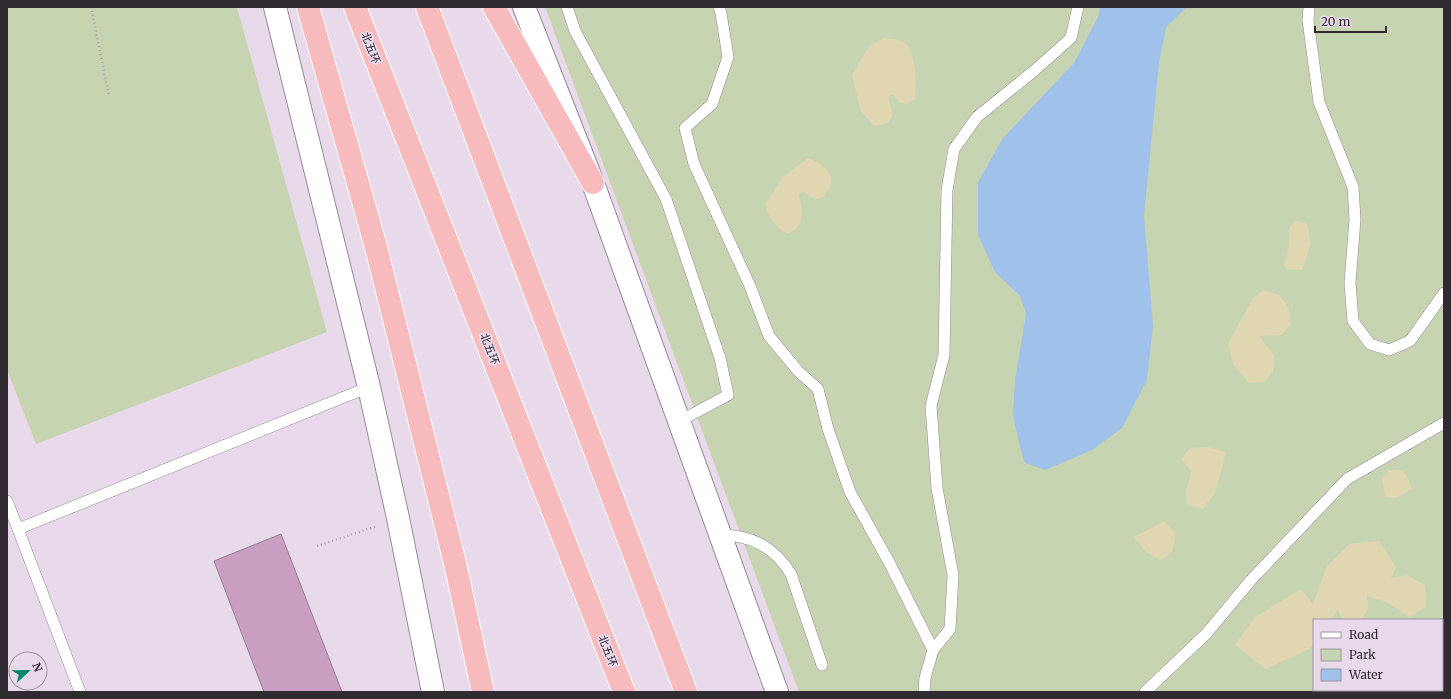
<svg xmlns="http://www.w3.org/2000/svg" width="1451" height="699" font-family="Merriweather,'Noto Sans SC',serif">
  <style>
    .green { fill: #c7d4b1 }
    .sand { fill: #e0d6b1 }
    .water { fill: #9fc1ea }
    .building { fill: #ca9ec0; stroke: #93818e }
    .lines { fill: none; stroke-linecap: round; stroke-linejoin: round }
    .service-casing { stroke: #968999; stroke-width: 12 }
    .tertiary-casing { stroke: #968999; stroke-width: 24 }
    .motorway-casing { stroke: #fff; stroke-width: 24 }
    .path { stroke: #aea2af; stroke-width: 2.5; stroke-dasharray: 1 3; stroke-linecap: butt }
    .service { stroke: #fff; stroke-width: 11 }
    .tertiary { stroke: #fff; stroke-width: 22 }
    .motorway { stroke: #f8bbbd; stroke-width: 22 }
    .labels { text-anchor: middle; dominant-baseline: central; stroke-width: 3.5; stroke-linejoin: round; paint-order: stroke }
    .street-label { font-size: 11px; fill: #302a31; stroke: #e9daeb }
  </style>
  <rect width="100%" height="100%" fill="#e9daeb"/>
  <g class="green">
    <path d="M7 7H237L327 332 36 444 7 370Z"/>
    <path d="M545 7H1444V676L1442 678V620H1314V690H1421L1418 692H799Z"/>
  </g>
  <g class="sand">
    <path d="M885 38C892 39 900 39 906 44 916 52 917 86 915 99L907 104 900 103 892 94 888 97 893 114 888 123 874 126 860 110 852 75 869 46Z"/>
    <path d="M808 158C818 162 835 171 831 185 829 189 826 193 824 197L815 199 804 192 799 194C802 212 807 224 788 234 774 226 770 220 765 205L783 177Z"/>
    <path d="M1296 220 1307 224 1311 243 1302 270 1287 269 1284 265 1288 251 1290 227Z"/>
    <path d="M1264 290 1279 295 1289 308 1290 324 1282 335 1259 336 1274 355 1273 371 1265 382 1249 383 1233 364 1228 343 1254 297Z"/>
    <path d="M1209 447 1226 453 1215 493 1203 509 1187 504 1186 491 1191 471 1181 459 1190 448Z"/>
    <path d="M1389 470H1402L1407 476 1412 489 1396 498 1385 497 1382 479Z"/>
    <path d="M1164 521 1176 534 1172 552 1161 560 1146 552 1134 537Z"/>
    <path d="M1379 541 1396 567 1391 578 1407 575 1425 585 1426 607 1410 617 1384 601 1367 596 1368 609 1362 620H1342L1338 610 1330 620H1314V645L1307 650 1266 669 1235 645 1255 617 1301 589 1313 604 1327 566 1349 544Z"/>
  </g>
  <path class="water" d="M1100 7H1187L1166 27 1159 63 1144 216 1153 326 1147 380 1122 428 1092 450 1045 470 1025 463 1020 447 1013 415 1015 381 1026 313 1020 296 995 272 978 235V182L1003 138 1074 63 1098 17Z"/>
  <path class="building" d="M281 534 342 692H264L214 561Z"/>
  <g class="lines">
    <defs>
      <g id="service">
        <path d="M567 7 575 31 666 199 720 358 728 395 678 422"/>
        <path d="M719 7 721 13 728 57 712 104 685 128 694 164 750 286 769 336 798 371 818 389 828 429 850 492 890 564 933 650"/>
        <path d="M1309 7 1308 20 1319 102 1353 187 1355 219 1350 283 1353 321 1370 344 1389 350 1410 341 1444 293"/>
        <path d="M7 501 18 529"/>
        <path d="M720 535C752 535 774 547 791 574L822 665"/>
        <path d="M80 692 18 529 369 387"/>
        <path d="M924 692 925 678 933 650 950 629 953 575 937 488 931 406 944 355 947 190 954 149 977 117 1035 70 1071 38 1078 7"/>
        <path d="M1145 692 1206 634 1251 580 1347 479 1444 423"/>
      </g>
      <g id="tertiary">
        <path d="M275 7 369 387 398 518 433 692"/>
        <path d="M524 7 593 183 777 692"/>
      </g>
      <g id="motorway">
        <path d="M308 7 376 247 455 563 483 692"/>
        <path d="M355 7 624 692"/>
        <path d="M427 7 686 692"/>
        <path d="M494 7 593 183"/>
      </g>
    </defs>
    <use href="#service" class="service-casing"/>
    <use href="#tertiary" class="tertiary-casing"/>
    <use href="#motorway" class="motorway-casing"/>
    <g class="path">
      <path d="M91 7 109 96"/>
      <path d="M317 546 377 526"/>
    </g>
    <use href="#service" class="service"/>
    <use href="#tertiary" class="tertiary"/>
    <use href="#motorway" class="motorway"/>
  </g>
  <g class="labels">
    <g class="street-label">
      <text transform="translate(371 48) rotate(69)">北五环</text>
      <text transform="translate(490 349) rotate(69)">北五环</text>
      <text transform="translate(608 651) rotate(69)">北五环</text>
    </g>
  </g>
  <rect width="1451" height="699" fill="none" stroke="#302a31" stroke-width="16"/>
  <rect x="1313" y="619" width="130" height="72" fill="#e9daeb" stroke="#9f94a1"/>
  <rect x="1321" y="632" width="20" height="6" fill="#ffffff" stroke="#9f94a1"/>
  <text x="1349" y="639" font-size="12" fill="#302a31">Road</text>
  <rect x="1321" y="649" width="20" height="12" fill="#c7d4b1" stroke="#9f94a1"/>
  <text x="1349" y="659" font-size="12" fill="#302a31">Park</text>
  <rect x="1321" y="669" width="20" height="12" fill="#9fc1ea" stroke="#9f94a1"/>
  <text x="1349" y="679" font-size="12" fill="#302a31">Water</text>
  <g transform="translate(28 671) rotate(68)"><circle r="19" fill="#e9daeb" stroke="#9f94a1"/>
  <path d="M0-3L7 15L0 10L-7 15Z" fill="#05876a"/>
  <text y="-6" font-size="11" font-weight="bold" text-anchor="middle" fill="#302a31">N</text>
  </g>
  <path d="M1315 26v6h71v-6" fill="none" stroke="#302a31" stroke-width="2"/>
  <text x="1321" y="26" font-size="12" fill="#302a31" stroke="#e9daeb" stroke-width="3" paint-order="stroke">20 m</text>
</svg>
